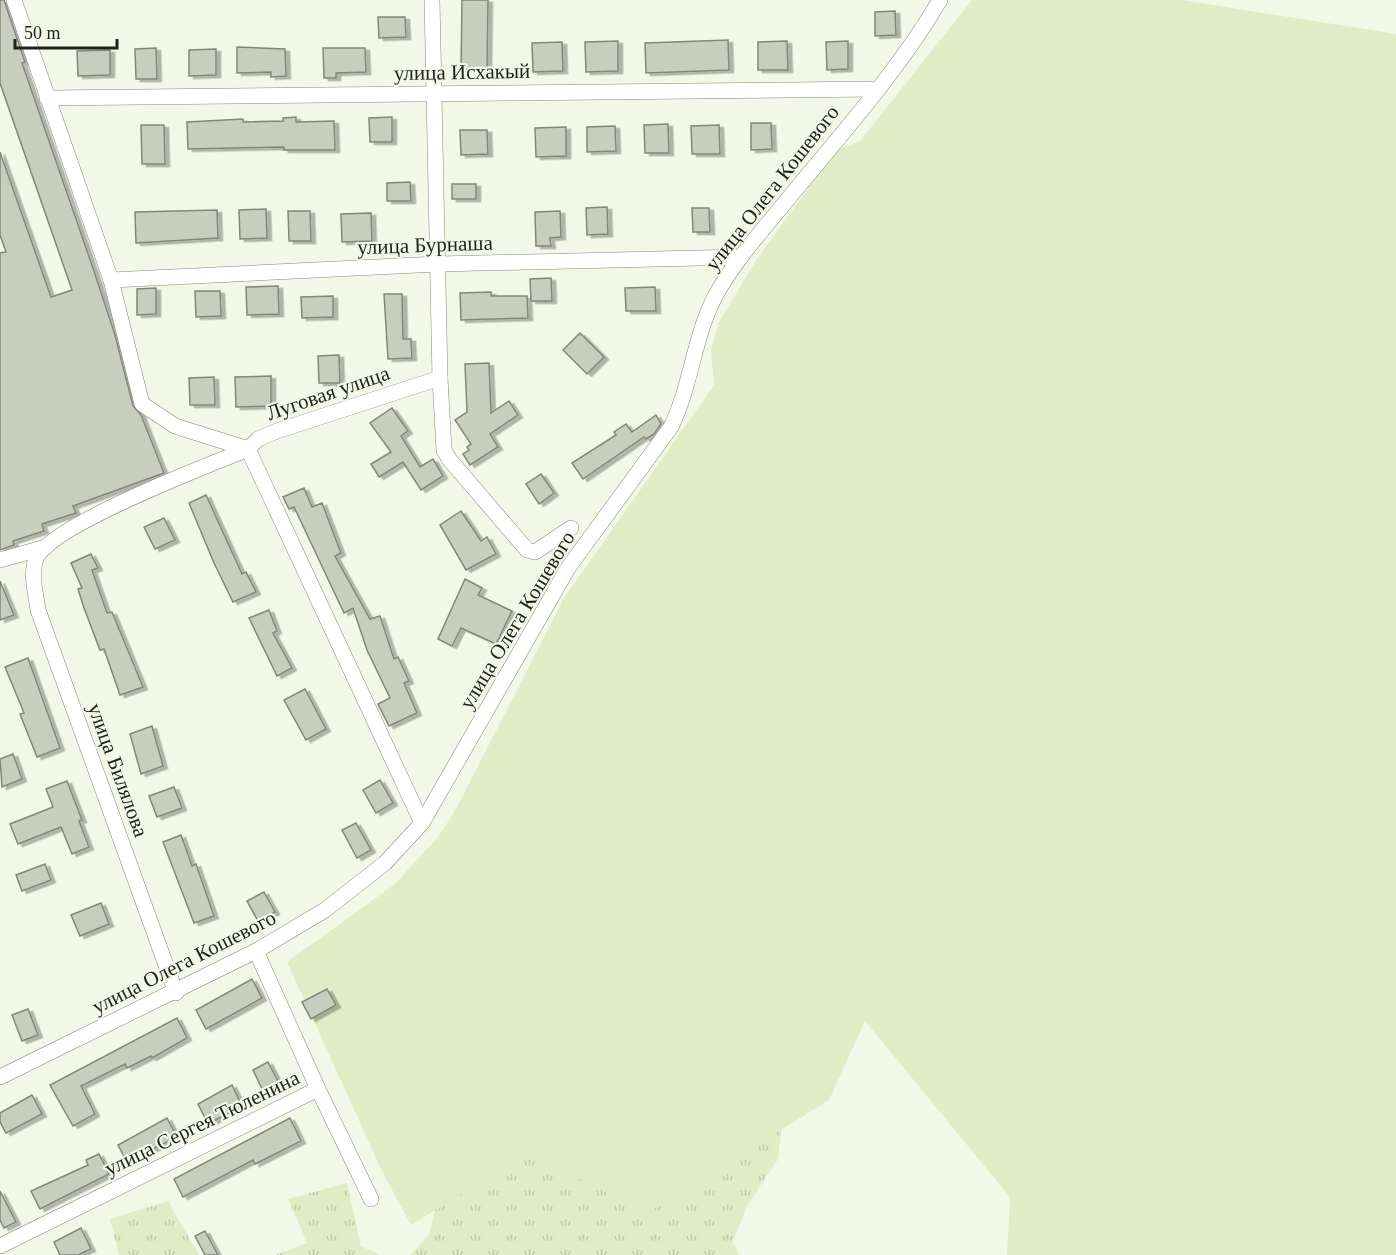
<svg xmlns="http://www.w3.org/2000/svg" width="1396" height="1255" font-family="'Times New Roman',serif">
  <style>
    .grass { fill: url(#grass-tufts) }
    .garden { fill: #e1ecc7 }
    .building { fill: #c9cdbe; stroke: #828779; stroke-width: 1.5; filter: url(#shadow) }
    .lines { fill: none; stroke-linecap: round; stroke-linejoin: round }
    .minor-casing { stroke: #85897b; stroke-width: 16 }
    .minor { stroke: #fff; stroke-width: 15 }
    .labels { text-anchor: middle; dominant-baseline: central; stroke-width: 4.5; stroke-linejoin: round; paint-order: stroke }
    .street-label { font-size: 21px; fill: #1e201b; stroke: #f2f7e7 }
  </style>
  <defs>
    <pattern id="grass-tufts" width="24" height="20" patternUnits="userSpaceOnUse" patternTransform="scale(1.5)"><rect width="24" height="20" fill="#e1ecc7"/><path d="M3 7l-1-3M5 7V3M7 7l1-3M15 17l-1-3M17 17v-4M19 17l1-3" fill="none" stroke="#c1caaa"/></pattern>
    <filter id="shadow"><feDropShadow dx="4.5" dy="2.5" stdDeviation="0" flood-color="#0004"/></filter>
  </defs>
  <rect width="100%" height="100%" fill="#f2f7e7"/>
  <g class="grass">
    <path d="M785 1100 778 1159 747 1206 733 1241 739 1255H410L429 1235 442 1181 505 1127Z"/>
    <path d="M347 1183 361 1246 380 1255H275L307 1243 288 1199Z"/>
    <path d="M168 1201 199 1255H119L110 1219Z"/>
  </g>
  <path class="garden" d="M972 0H1181L1396 34V1255H1007L1010 1197 865 1021 829 1100 648 1213 528 1153 411 1225 382 1171 287 962 395 884 438 837 455 811 564 598 714 385 711 351 718 324 757 259 836 150 860 141Z"/>
  <g class="building">
    <path d="M0 0H4L25 62 22 63 94 271 115 335 133 406 141 415 164 473 73 506 76 513 42 524 44 531 13 541 14 545 0 550V253L6 252 0 235V152L51 297 72 290 0 83Z"/>
    <path d="M462 0H488L487 69H461Z"/>
    <path d="M895 11 896 35 875 36V12Z"/>
    <path d="M378 17H405L406 37 379 38Z"/>
    <path d="M728 40 729 70 646 73 645 43Z"/>
    <path d="M618 41V71L586 72 585 42Z"/>
    <path d="M787 41 788 70H758V42Z"/>
    <path d="M848 41V69L827 70 826 42Z"/>
    <path d="M562 42 563 71 533 72 532 43Z"/>
    <path d="M237 47 285 49 286 76 271 77V72L237 73Z"/>
    <path d="M156 48 157 79H136L135 49Z"/>
    <path d="M323 48H365L366 72 336 73V78H324Z"/>
    <path d="M216 49V75L189 76V50Z"/>
    <path d="M110 50V75L78 76 77 51Z"/>
    <path d="M296 117V122L334 121 335 150H284V147L188 149 187 122 243 119V122L283 121V118Z"/>
    <path d="M392 117V142H370L369 118Z"/>
    <path d="M751 123H771L772 149 751 150Z"/>
    <path d="M668 124 669 153H645L644 125Z"/>
    <path d="M141 125H164L165 164H142Z"/>
    <path d="M719 125 720 154H692L691 126Z"/>
    <path d="M615 126 616 151 587 152V127Z"/>
    <path d="M566 127V156L536 157 535 128Z"/>
    <path d="M460 130H487L488 154 461 155Z"/>
    <path d="M410 182 411 201H387V183Z"/>
    <rect x="452" y="184" width="24" height="15"/>
    <path d="M607 207 608 234 587 235 586 208Z"/>
    <path d="M692 208H709L710 232H693Z"/>
    <path d="M266 209 267 238 240 239 239 210Z"/>
    <path d="M217 210 218 238 136 243 135 212Z"/>
    <path d="M288 211H310L311 241H289Z"/>
    <path d="M560 211 561 237 550 238 551 246H536L535 212Z"/>
    <path d="M371 213 372 241 342 242 341 214Z"/>
    <path d="M551 278 552 301H531L530 279Z"/>
    <path d="M278 286 279 314 247 315 246 287Z"/>
    <path d="M655 287 656 311H626L625 288Z"/>
    <path d="M156 288V314L137 315V289Z"/>
    <path d="M195 291H220L221 316 196 317Z"/>
    <path d="M491 292V296H527L528 318 461 320 460 293Z"/>
    <path d="M384 294H402L403 339H411L412 358 388 359Z"/>
    <path d="M333 296V317L302 318 301 297Z"/>
    <path d="M580 333 604 357 587 374 563 350Z"/>
    <path d="M339 355 340 383H319L318 356Z"/>
    <path d="M489 363 491 413 509 401 518 415 490 434 498 447 470 465 463 454 469 450 467 447 471 444 455 420 467 412 465 364Z"/>
    <path d="M271 376V406L236 407 235 377Z"/>
    <path d="M214 377 215 405H190L189 378Z"/>
    <path d="M392 408 408 431 401 436 420 467 433 459 443 476 421 490 403 462 379 477 371 464 391 452 370 423Z"/>
    <path d="M656 415 661 424 654 434 646 439 644 437 583 479 572 463 616 435 614 432 626 424 632 432Z"/>
    <path d="M541 474 554 493 539 504 526 484Z"/>
    <path d="M304 488 312 507 322 503 341 553 335 556 370 619 380 616 394 659 398 657 409 681 404 683 417 713 389 726 378 704 390 698 367 650 353 608 344 613 294 507 289 509 283 497Z"/>
    <path d="M206 495 242 574 246 572 256 592 233 602 214 563 189 503Z"/>
    <path d="M461 511 481 541 487 537 496 554 466 570 440 525Z"/>
    <path d="M164 518 175 540 155 549 144 527Z"/>
    <path d="M91 554 98 568 92 570 107 613 112 612 143 687 120 695 104 649 100 650 84 608 78 589 82 588 71 563Z"/>
    <path d="M465 579 482 588 478 595 512 611 496 644 461 628 452 646 438 639Z"/>
    <path d="M0 581 14 615 0 620Z"/>
    <path d="M269 610 277 631 273 633 292 668 277 676 249 618Z"/>
    <path d="M28 658 60 748 37 757 20 714 24 713 5 667Z"/>
    <path d="M305 689 326 729 306 740 284 700Z"/>
    <path d="M152 726 163 766 141 774 130 734Z"/>
    <path d="M13 754 22 779 2 787 0 759Z"/>
    <path d="M380 780 393 803 376 813 363 790Z"/>
    <path d="M67 781 82 820 79 821 89 847 72 854 61 827 18 844 10 824 53 807 46 789Z"/>
    <path d="M174 787 182 808 157 817 149 796Z"/>
    <path d="M356 823 371 850 357 858 342 830Z"/>
    <path d="M181 835 192 866 196 864 214 916 194 923 163 842Z"/>
    <path d="M45 864 51 880 22 891 16 875Z"/>
    <path d="M264 892 275 912 258 921 247 901Z"/>
    <path d="M101 903 109 924 80 936 71 915Z"/>
    <path d="M252 979 262 998 206 1029 196 1010Z"/>
    <path d="M327 989 336 1005 311 1019 302 1002Z"/>
    <path d="M28 1009 38 1035 22 1041 12 1015Z"/>
    <path d="M177 1018 187 1038 152 1058 151 1056 127 1068 125 1064 81 1086 95 1114 73 1126 50 1085Z"/>
    <path d="M268 1062 280 1085 264 1093 253 1070Z"/>
    <path d="M232 1085 242 1106 208 1124 198 1104Z"/>
    <path d="M32 1095 42 1114 6 1133 0 1122V1113Z"/>
    <path d="M167 1118 177 1137 127 1162 118 1145Z"/>
    <path d="M290 1118 301 1141 255 1164 253 1160 183 1197 174 1179Z"/>
    <path d="M99 1154 109 1174 40 1209 31 1191 88 1165 86 1160Z"/>
    <path d="M0 1191 16 1222 4 1228 0 1220Z"/>
    <path d="M81 1228 91 1249 78 1255H60L54 1242Z"/>
    <path d="M205 1231 218 1255H205L195 1236Z"/>
  </g>
  <g class="lines">
    <defs>
      <g id="minor">
        <path d="M14 0 111 280 142 404 175 426 248 449C209 465 50 525 36 559 30 575 36 594 38 610L176 993"/>
        <path d="M432 0 440 378 444 450 449 459 527 550 535 552 571 528"/>
        <path d="M47 98 877 89"/>
        <path d="M111 280 438 264 741 257"/>
        <path d="M0 560 46 547"/>
        <path d="M422 823 248 449 258 439 277 431 440 378"/>
        <path d="M0 1077 256 951 325 910 385 863 422 823 568 568 671 427C693 382 694 329 721 286 738 258 759 234 779 210 834 142 896 75 940 0"/>
        <path d="M318 1089 371 1199"/>
        <path d="M0 1246 318 1089 256 951"/>
      </g>
    </defs>
    <use href="#minor" class="minor-casing"/>
    <use href="#minor" class="minor"/>
  </g>
  <g class="labels">
    <g class="street-label">
      <text transform="translate(462 72) rotate(-1)">улица Исхакый</text>
      <text transform="translate(772 188) rotate(-52)">улица Олега Кошевого</text>
      <text transform="translate(425 245) rotate(-2)">улица Бурнаша</text>
      <text transform="translate(328 393) rotate(-19)">Луговая улица</text>
      <text transform="translate(517 620) rotate(-59)">улица Олега Кошевого</text>
      <text transform="translate(118 770) rotate(70)">улица Билялова</text>
      <text transform="translate(184 962) rotate(-27)">улица Олега Кошевого</text>
      <text transform="translate(202 1123) rotate(-26)">улица Сергея Тюленина</text>
    </g>
  </g>
  <path d="M15 39v9h102v-9" fill="none" stroke="#1e201b" stroke-width="3"/>
  <text x="24" y="39" font-size="18" fill="#1e201b" stroke="#f2f7e7" stroke-width="4.5" paint-order="stroke">50 m</text>
</svg>
